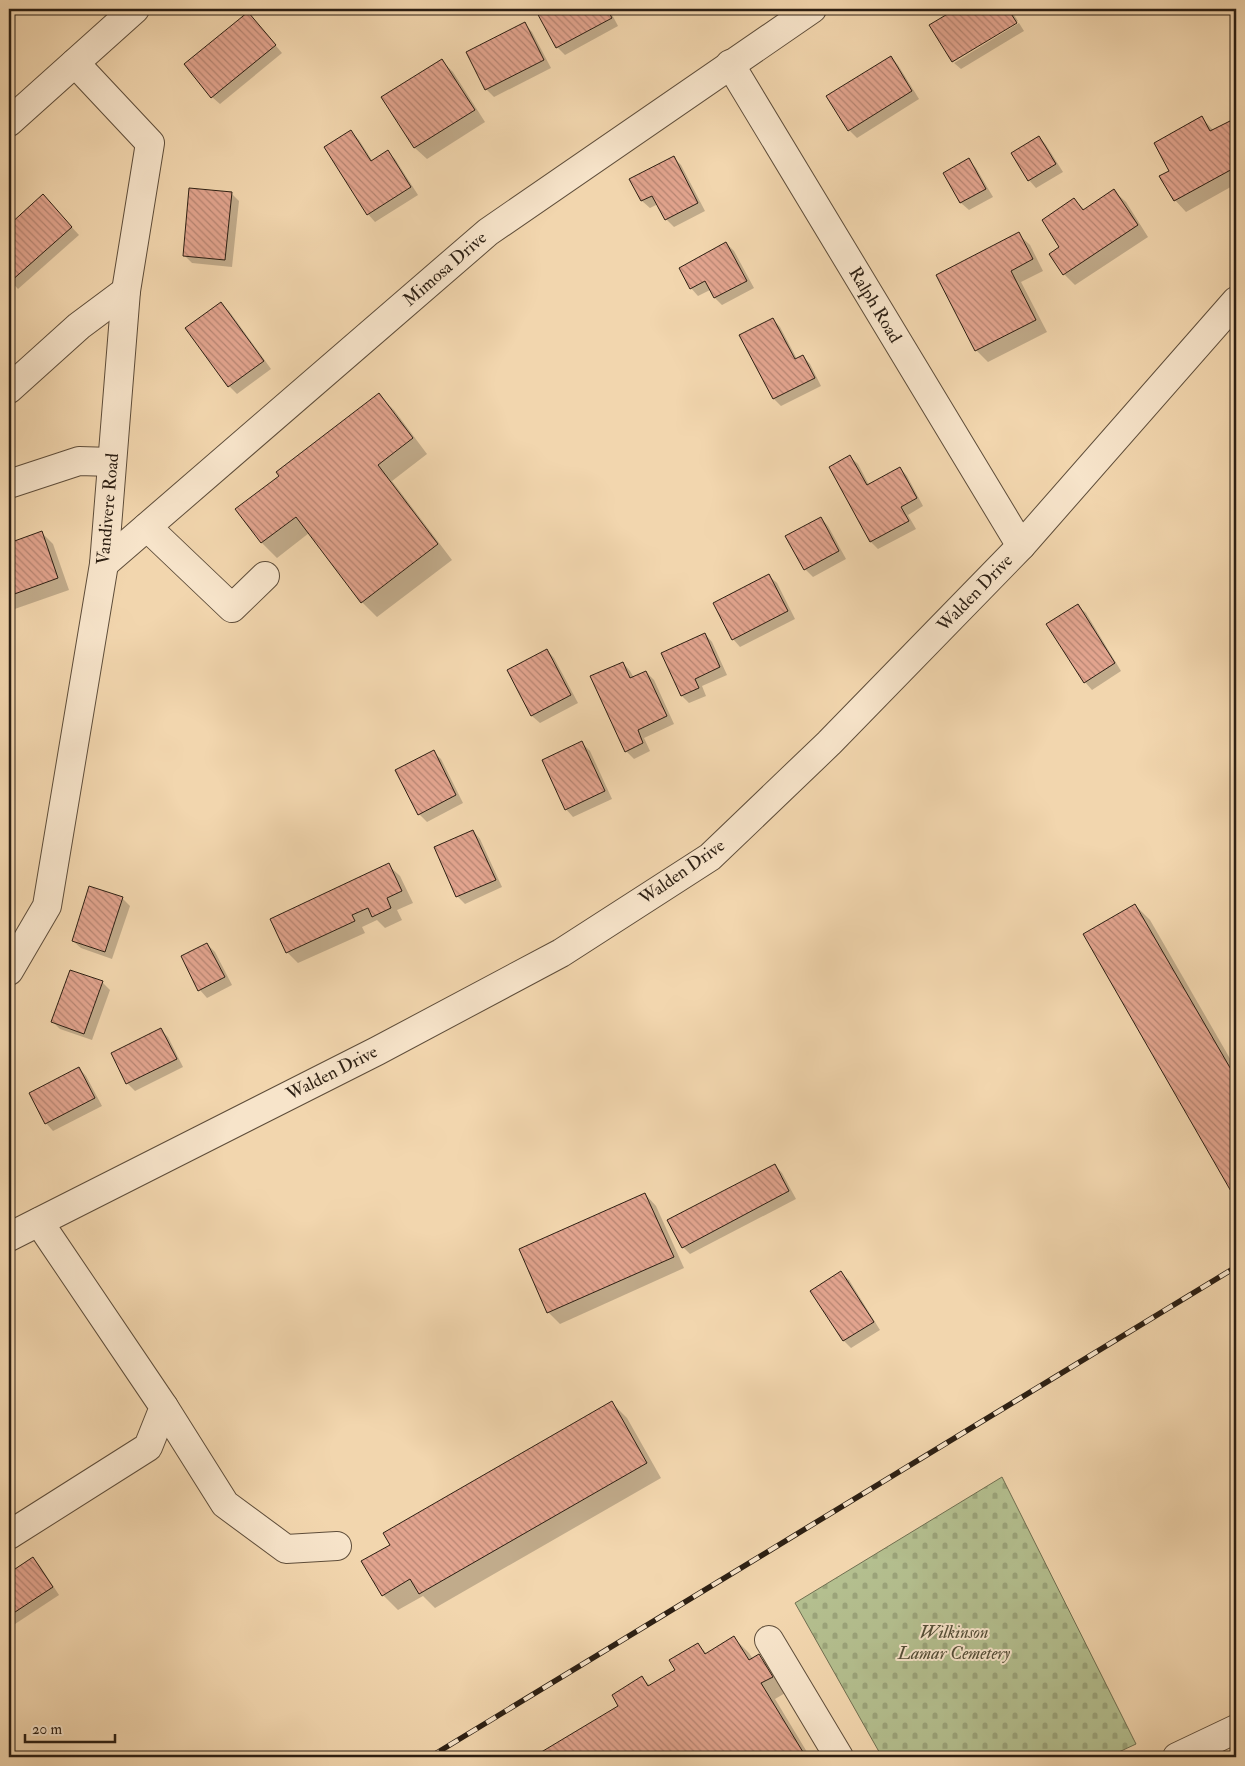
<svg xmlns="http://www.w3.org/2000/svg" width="1245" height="1766" font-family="'IM FELL Double Pica',serif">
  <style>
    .cemetery { fill: url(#cemetery-stones); stroke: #706f51 }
    .shadow { fill: #0003 }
    .building { fill: url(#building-back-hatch); stroke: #2c1f13 }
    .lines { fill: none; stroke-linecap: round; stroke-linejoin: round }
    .minor-casing { stroke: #5e4d3a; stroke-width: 30 }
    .minor { stroke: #f7e4ca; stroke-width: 28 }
    .rail-casing { stroke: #2c1f13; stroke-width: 5.5 }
    .rail { stroke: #f7e4ca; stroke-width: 4; stroke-dasharray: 11; stroke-linecap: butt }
    .labels { text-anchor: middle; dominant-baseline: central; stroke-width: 4; stroke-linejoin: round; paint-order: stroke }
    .street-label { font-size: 18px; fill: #2c1f13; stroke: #f7e4ca }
    .park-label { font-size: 18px; font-style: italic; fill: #554f38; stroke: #f7e4ca }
  </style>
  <defs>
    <pattern id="cemetery-stones" width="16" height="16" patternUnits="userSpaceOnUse" patternTransform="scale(1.25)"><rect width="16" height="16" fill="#b4bf8f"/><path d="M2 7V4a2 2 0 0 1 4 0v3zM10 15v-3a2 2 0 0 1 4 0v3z" fill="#9ba47a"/></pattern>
    <pattern id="building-back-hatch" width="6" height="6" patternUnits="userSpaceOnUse" patternTransform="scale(1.25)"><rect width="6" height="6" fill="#e2a48e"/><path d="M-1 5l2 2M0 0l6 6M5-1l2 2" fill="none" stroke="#b78573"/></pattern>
  </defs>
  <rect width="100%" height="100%" fill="#f2d6ae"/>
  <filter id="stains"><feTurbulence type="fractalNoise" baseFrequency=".004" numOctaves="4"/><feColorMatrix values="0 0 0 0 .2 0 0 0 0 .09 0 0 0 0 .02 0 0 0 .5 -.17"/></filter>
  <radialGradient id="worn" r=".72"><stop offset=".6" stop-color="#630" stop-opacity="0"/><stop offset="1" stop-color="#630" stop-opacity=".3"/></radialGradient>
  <path class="cemetery" d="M1002 1477 1136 1744 1108 1757H882L795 1603Z"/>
  <g class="shadow">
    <path d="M543 9H609L618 26 565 55 557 47 538 11Z"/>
    <path d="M959 9H1010L1018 21 953 62 931 26Z"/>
    <path d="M248 13 282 53 220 104 212 97Z"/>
    <path d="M1019 23 1024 31 961 69 954 63Z"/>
    <path d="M525 24 532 32 551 68 494 97 486 89Z"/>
    <path d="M891 57 898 65 919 99 857 138 849 130Z"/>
    <path d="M441 60 453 72 485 122 427 159 415 148 383 98Z"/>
    <path d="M1202 118 1214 131 1229 122 1236 129V184L1186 212 1175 200 1171 171Z"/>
    <path d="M351 132 359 140 373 162 388 152 395 159 418 195 375 222 368 214Z"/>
    <path d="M1039 137 1046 145 1063 172 1036 188 1029 180Z"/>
    <path d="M673 157 681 165 705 211 674 227 666 219 658 204 650 208 642 201 631 180Z"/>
    <path d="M969 160 976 168 993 197 969 210 961 203 945 173Z"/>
    <path d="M1114 191 1126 202 1148 237 1075 285 1064 274 1061 247 1074 200 1085 210Z"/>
    <path d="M231 193 239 201 232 267 192 263 184 255Z"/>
    <path d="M43 196 79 235 18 289 9 279V227Z"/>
    <path d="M1018 234 1030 245 1043 271 1021 282 1047 332 988 362 976 350 938 275Z"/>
    <path d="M726 243 734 251 754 288 722 305 715 298 710 290 698 296 691 288Z"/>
    <path d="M221 304 229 311 271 369 237 394 229 386 187 329Z"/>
    <path d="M773 319 780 327 797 359 803 356 810 364 821 386 781 406 774 399 741 336Z"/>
    <path d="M379 395 394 410 427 454 392 481 452 560 377 617 362 602 309 533 277 558 262 543 281 476Z"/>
    <path d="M850 457 858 464 869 485 900 468 907 476 923 506 908 515 916 529 878 549 871 542 830 468Z"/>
    <path d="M821 518 828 526 846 559 813 577 805 569Z"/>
    <path d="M42 533 53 544 69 590 9 611V544Z"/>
    <path d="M769 576 777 583 795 619 740 647 733 639Z"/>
    <path d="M1078 606 1086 613 1121 671 1092 690 1085 682Z"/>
    <path d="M705 634 712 642 727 675 702 686 706 696 689 703 682 696Z"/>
    <path d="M547 650 554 658 578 703 540 723 532 716 509 670Z"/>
    <path d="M623 663 630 671 634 678 646 672 654 680 674 724 644 738 650 751 634 759 626 751Z"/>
    <path d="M9 703 13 726 9 727Z"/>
    <path d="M582 743 590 751 612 799 573 817 566 809Z"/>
    <path d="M433 752 441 759 463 803 427 822 419 814Z"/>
    <path d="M473 831 480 839 502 887 465 904 457 896 435 848Z"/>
    <path d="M388 865 400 876 413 903 397 910 402 920 385 928 377 920 362 927 365 933 298 963 287 952Z"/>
    <path d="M122 898 130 906 112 959 81 948 73 941Z"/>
    <path d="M1135 905 1150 920 1236 1069V1198L1084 935Z"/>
    <path d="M207 944 215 952 232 985 207 998 200 990Z"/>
    <path d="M102 982 110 990 92 1040 60 1029 53 1022Z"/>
    <path d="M160 1029 168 1037 183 1067 135 1091 127 1083 112 1054Z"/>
    <path d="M79 1068 86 1076 102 1106 53 1131 46 1123Z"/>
    <path d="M775 1165 782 1173 796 1199 690 1254 683 1247Z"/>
    <path d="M645 1194 656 1206 684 1268 560 1324 548 1312Z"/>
    <path d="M841 1273 849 1280 880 1330 851 1348 844 1341 812 1291Z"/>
    <path d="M612 1403 627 1418 661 1478 435 1608 423 1596 398 1610 383 1595 392 1545Z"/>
    <path d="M33 1558 40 1566 59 1595 9 1628V1574Z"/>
    <path d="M734 1638 749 1653 753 1659 759 1656 774 1671 787 1692 775 1699 810 1757H535L620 1706 642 1678 651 1686 677 1671 698 1644 707 1654Z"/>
  </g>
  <g class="building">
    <path d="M540 9H607L612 18 556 48 536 11Z"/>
    <path d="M956 9H1008L1017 23 952 62 929 25Z"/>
    <path d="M248 12 276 45 211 98 184 64Z"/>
    <path d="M525 22 544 60 485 90 466 52Z"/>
    <path d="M891 56 912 91 848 131 826 96Z"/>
    <path d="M442 59 475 110 414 148 381 97Z"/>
    <path d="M1202 116 1210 131 1230 121 1236 133V167L1174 201 1159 176 1169 171 1154 143Z"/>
    <path d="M351 130 371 161 388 150 411 187 367 215 324 147Z"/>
    <path d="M1039 136 1056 164 1028 181 1011 153Z"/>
    <path d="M674 156 698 203 665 220 652 196 641 201 629 179Z"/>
    <path d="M969 158 986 189 960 203 943 173Z"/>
    <path d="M189 188 232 192 225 260 183 256Z"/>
    <path d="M1114 189 1138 225 1063 275 1049 254 1059 247 1042 220 1074 198 1083 210Z"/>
    <path d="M43 194 72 227 10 282 9 281V225Z"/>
    <path d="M1019 232 1033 259 1011 271 1036 320 975 351 936 275Z"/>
    <path d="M726 242 747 281 714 298 705 281 690 289 679 268Z"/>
    <path d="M221 302 264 361 228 387 185 328Z"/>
    <path d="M773 318 795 359 803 355 815 378 773 399 739 335Z"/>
    <path d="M379 393 413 438 378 465 438 544 361 603 296 517 261 543 235 509 279 476 276 472Z"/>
    <path d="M850 455 867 485 900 467 917 498 901 507 909 521 870 542 829 467Z"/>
    <path d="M821 517 839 551 804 570 785 536Z"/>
    <path d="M42 531 58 578 9 596V543Z"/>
    <path d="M769 574 788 611 732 640 713 603Z"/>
    <path d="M1078 604 1115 663 1084 683 1046 624Z"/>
    <path d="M705 633 720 667 695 679 699 688 681 696 661 653Z"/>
    <path d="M547 649 571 695 531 716 507 670Z"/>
    <path d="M623 662 630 678 646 671 667 716 638 730 643 743 625 752 590 676Z"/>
    <path d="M582 741 605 791 565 810 542 760Z"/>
    <path d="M434 750 456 795 418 815 395 770Z"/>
    <path d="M473 830 496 880 456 897 434 847Z"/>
    <path d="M389 863 402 891 387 898 391 908 372 917 368 908 352 915 355 921 286 953 270 919Z"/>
    <path d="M89 886 123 897 105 952 72 941Z"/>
    <path d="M1135 904 1236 1078V1200L1083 934Z"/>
    <path d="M207 943 225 977 198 991 181 956Z"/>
    <path d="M70 970 103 981 84 1034 51 1022Z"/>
    <path d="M161 1028 177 1059 126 1084 111 1053Z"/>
    <path d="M79 1067 95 1098 45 1124 29 1093Z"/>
    <path d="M775 1164 789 1191 682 1248 667 1220Z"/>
    <path d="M645 1193 674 1257 547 1313 519 1249Z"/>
    <path d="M841 1271 874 1322 843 1341 810 1291Z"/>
    <path d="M612 1401 647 1463 419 1594 410 1579 382 1596 361 1561 390 1545 383 1533Z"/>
    <path d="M33 1557 53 1587 9 1616V1573Z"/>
    <path d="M734 1636 749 1660 759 1654 773 1677 761 1683 806 1757H533L618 1706 612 1695 642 1676 648 1686 675 1670 669 1660 698 1643 705 1654Z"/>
  </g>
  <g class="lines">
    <defs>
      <g id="minor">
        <path d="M730 64 1021 546"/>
        <path d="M9 122 135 9"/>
        <path d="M9 389 79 326 126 291"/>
        <path d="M9 484 79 461 112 462"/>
        <path d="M147 527 232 608 265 576"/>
        <path d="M104 564 488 232 812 9"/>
        <path d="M9 971 47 906 104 564 126 291 150 143 75 63"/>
        <path d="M9 1237 377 1051 561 953 710 857 829 743 1021 546 1236 301"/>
        <path d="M164 1407 225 1504 286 1549 337 1546"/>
        <path d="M9 1535 148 1447 164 1407 39 1222"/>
        <path d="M769 1640 839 1757"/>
        <path d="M1177 1757 1236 1729"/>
      </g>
    </defs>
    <use href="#minor" class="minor-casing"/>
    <use href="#minor" class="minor"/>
    <defs>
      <path id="rail" d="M430 1757 1236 1267"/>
    </defs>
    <use href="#rail" class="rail-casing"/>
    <use href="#rail" class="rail"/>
  </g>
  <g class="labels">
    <g class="street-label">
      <text transform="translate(445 269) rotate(-41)">Mimosa Drive</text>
      <text transform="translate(875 305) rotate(59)">Ralph Road</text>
      <text transform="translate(108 509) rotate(-85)">Vandivere Road</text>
      <text transform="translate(975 593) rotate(-46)">Walden Drive</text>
      <text transform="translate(682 872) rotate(-35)">Walden Drive</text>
      <text transform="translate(332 1073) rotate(-27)">Walden Drive</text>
    </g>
    <g class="park-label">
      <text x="954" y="1632">Wilkinson<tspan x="954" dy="21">Lamar Cemetery</tspan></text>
    </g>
  </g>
  <rect width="1245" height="1766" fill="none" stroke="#f2d6ae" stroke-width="30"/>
  <rect x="10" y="10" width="1225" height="1746" fill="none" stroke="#2c1f13" stroke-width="2.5"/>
  <rect x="15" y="15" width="1215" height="1736" fill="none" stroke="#2c1f13"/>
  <path d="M25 1734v8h90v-8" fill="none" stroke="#2c1f13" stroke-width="2.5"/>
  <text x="32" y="1734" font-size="15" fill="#2c1f13" stroke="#f7e4ca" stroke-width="4" paint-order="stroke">20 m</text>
  <rect width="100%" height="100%" filter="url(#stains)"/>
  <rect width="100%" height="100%" fill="url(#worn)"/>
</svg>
